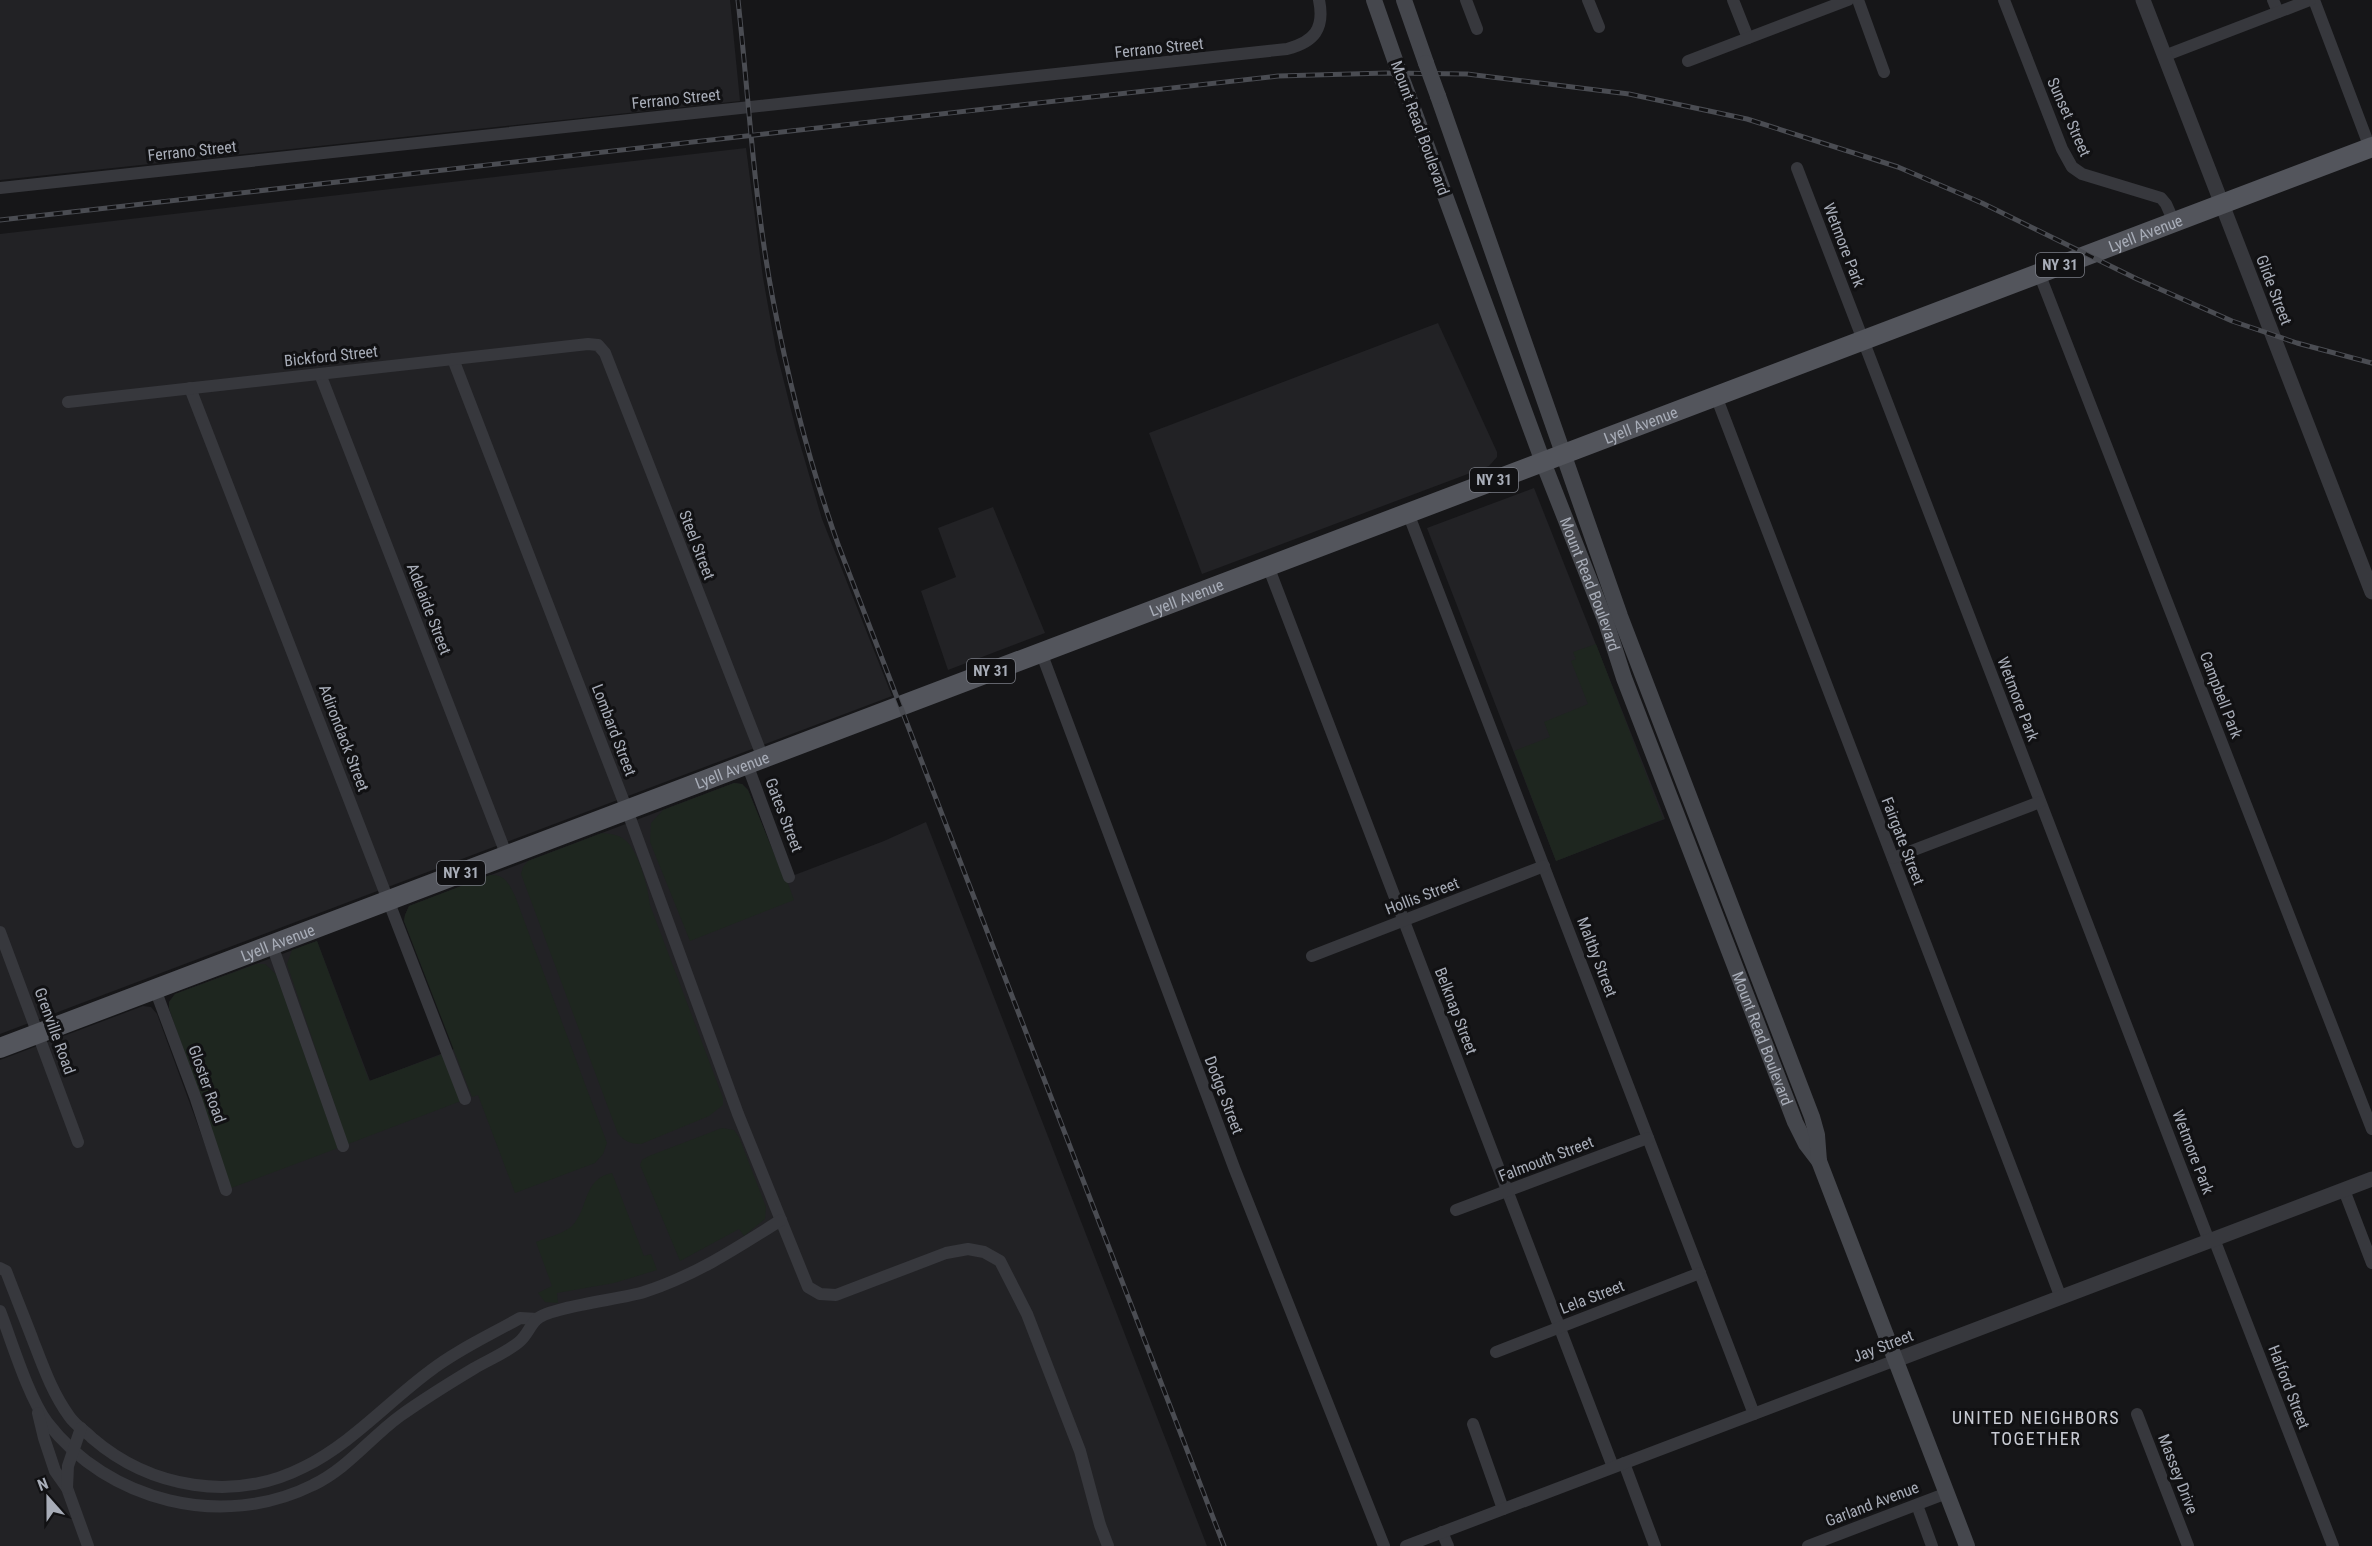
<svg xmlns="http://www.w3.org/2000/svg" width="2372" height="1546" font-family="'Roboto Condensed',sans-serif">
  <style>
    .built { fill: #222225 }
    .green { fill: #1e261f }
    .lines { fill: none; stroke-linecap: round; stroke-linejoin: round }
    .minor { stroke: #37383d; stroke-width: 12 }
    .tertiary { stroke: #37383d; stroke-width: 15 }
    .secondary { stroke: #45474d; stroke-width: 16 }
    .primary { stroke: #53555c; stroke-width: 20 }
    .rail-casing { stroke: #4a4c52; stroke-width: 5 }
    .rail { stroke: #111113; stroke-width: 3; stroke-dasharray: 9; stroke-linecap: butt }
    .secondary-bridge { stroke: #45474d; stroke-width: 16 }
    .labels { text-anchor: middle; dominant-baseline: central; stroke-width: 6; stroke-linejoin: round; paint-order: stroke }
    .shield { fill: #111113; stroke: #7b7e86; stroke-width: 1.5 }
    .shield-label { font-size: 15px; font-weight: bold; fill: #a8adb8 }
    .street-label { font-size: 16px; fill: #a8adb8; stroke: #111113 }
    .neighbourhood-label { font-size: 18px; letter-spacing: 1.5px; fill: #c9ccd4; stroke: #111113 }
  </style>
  <rect width="100%" height="100%" fill="#161618"/>
  <g class="built">
    <path d="M0 0H730L740 101 0 180Z"/>
    <path d="M746 148 763 278 776 350 796 430 822 519 892 696 0 1034V234Z"/>
    <path d="M1438 323 1497 452V457L1489 466 1202 574 1149 433Z"/>
    <path d="M1534 488 1665 819 1556 861 1427 528Z"/>
    <path d="M993 507 1045 633 948 670 921 591 956 577 938 528Z"/>
    <path d="M734 783 742 784 748 790 784 879 884 841 926 822 1207 1546H0V1060L143 1006 151 1007 157 1014 222 1191 231 1188 169 1008V1002L175 994 317 941 370 1081 454 1049 404 921 405 915 409 906Z"/>
  </g>
  <g class="green">
    <path d="M1596 644 1663 819 1556 861 1514 751 1550 737 1544 722 1588 704 1571 661 1576 659 1573 652Z"/>
    <path d="M734 783 742 784 748 790 784 878H786L794 900 690 941 650 842 651 823 663 810Z"/>
    <path d="M602 833C610 834 618 834 625 840 639 851 648 888 650 905L723 1098V1105L709 1116 641 1144C630 1144 625 1141 618 1134L521 874 523 867 528 861Z"/>
    <path d="M490 875C505 874 509 884 515 896L607 1143 603 1154 595 1163 515 1193 478 1095 472 1097 404 921 405 915 409 906Z"/>
    <path d="M317 941 369 1081 443 1054 461 1101 348 1144 287 964 292 950Z"/>
    <path d="M257 964H265L276 974 338 1148 231 1188 169 1008V1002L175 994Z"/>
    <path d="M722 1128 734 1130 739 1137 766 1207 765 1219 744 1236 739 1229 680 1261 640 1165 642 1160 649 1156Z"/>
    <path d="M612 1173 644 1256 651 1254 657 1270 614 1283 557 1293 558 1303 545 1302 538 1293 552 1286 536 1242C546 1238 562 1234 571 1227 589 1210 582 1179 612 1173Z"/>
  </g>
  <g class="lines">
    <g class="minor">
      <path d="M1466 0 1477 29"/>
      <path d="M1588 0 1599 27"/>
      <path d="M1733 0 1748 38"/>
      <path d="M1858 0 1884 72"/>
      <path d="M2004 0 2062 149 2072 167 2082 174 2161 198 2166 204 2174 222"/>
      <path d="M2273 0 2278 12"/>
      <path d="M2314 0 2370 148"/>
      <path d="M2164 56 2310 0"/>
      <path d="M1688 61 1848 0"/>
      <path d="M1797 168 2209 1241"/>
      <path d="M0 188 1287 49C1314 42 1325 29 1319 0"/>
      <path d="M2039 273 2372 1129"/>
      <path d="M453 359 627 810 738 1114 808 1287 820 1294 836 1295 946 1253 968 1249 984 1252 1000 1261 1027 1314 1080 1451 1100 1525 1108 1546"/>
      <path d="M320 374 507 856"/>
      <path d="M190 388 465 1099"/>
      <path d="M1716 396 2061 1298"/>
      <path d="M68 402 588 344 598 345 605 353 763 758"/>
      <path d="M1408 513 1754 1414"/>
      <path d="M1268 566 1613 1467"/>
      <path d="M1041 652 1235 1170 1384 1546"/>
      <path d="M747 764 789 877"/>
      <path d="M1893 858 2040 802"/>
      <path d="M0 932 78 1142"/>
      <path d="M272 945 343 1146"/>
      <path d="M1312 956 1544 866"/>
      <path d="M155 989 196 1099 226 1190"/>
      <path d="M2344 1190 2372 1263"/>
      <path d="M1456 1210 1648 1138"/>
      <path d="M2214 1239 2333 1546"/>
      <path d="M0 1268 6 1271C15 1295 25 1319 34 1343 44 1369 53 1394 69 1416 75 1425 85 1431 92 1438 150 1488 234 1503 304 1467 351 1444 388 1402 430 1371 457 1350 490 1335 520 1318L537 1319"/>
      <path d="M0 1311C12 1342 28 1396 47 1422 108 1502 223 1530 313 1485 347 1469 370 1438 400 1416 424 1399 448 1384 473 1369 488 1360 506 1353 519 1342 527 1336 530 1325 537 1319 550 1307 622 1299 644 1292 694 1276 737 1248 781 1220"/>
      <path d="M1496 1352 1700 1273"/>
      <path d="M38 1413 44 1438 55 1471 67 1488 88 1546"/>
      <path d="M2137 1414 2188 1546"/>
      <path d="M1473 1424 1503 1509"/>
      <path d="M1624 1463 1655 1546"/>
      <path d="M67 1488 68 1466 81 1428"/>
      <path d="M1917 1505 1932 1546"/>
      <path d="M1442 1532 1448 1546"/>
      <path d="M1406 1546 1896 1360"/>
      <path d="M1808 1546 1947 1493"/>
    </g>
    <g class="tertiary">
      <path d="M2143 0 2372 592"/>
      <path d="M1896 1360 2372 1179"/>
    </g>
    <g class="secondary">
      <path d="M1374 0 1396 63"/>
      <path d="M1404 0 1426 63"/>
      <path id="s1" d="M1408 95 1543 462 1606 622 1624 678 1795 1122 1806 1144 1819 1161"/>
      <path d="M1438 96 1620 616 1812 1117 1817 1135 1819 1161 1967 1546"/>
    </g>
    <path class="primary" id="s2" d="M0 1048 2372 147"/>
    <defs>
      <g id="rail">
        <path d="M738 0C749 100 754 201 773 300 789 384 810 466 839 547L1224 1546"/>
        <path d="M0 220 1278 76 1387 73 1467 74 1629 94 1747 119 1898 167 1982 203 2137 279 2232 321 2297 343 2372 363"/>
      </g>
    </defs>
    <use href="#rail" class="rail-casing"/>
    <use href="#rail" class="rail"/>
    <g class="secondary-bridge">
      <path d="M1396 63 1408 95"/>
      <path d="M1426 63 1438 96"/>
    </g>
  </g>
  <g class="labels">
    <g class="shield">
      <rect x="2036" y="253" width="48" height="24" rx="4.5"/>
      <rect x="1470" y="468" width="48" height="24" rx="4.5"/>
      <rect x="967" y="659" width="48" height="24" rx="4.5"/>
      <rect x="437" y="861" width="48" height="24" rx="4.5"/>
    </g>
    <g class="shield-label">
      <text x="2060" y="265">NY 31</text>
      <text x="1494" y="480">NY 31</text>
      <text x="991" y="671">NY 31</text>
      <text x="461" y="873">NY 31</text>
    </g>
    <g class="street-label">
      <text transform="translate(1159 48) rotate(-6)">Ferrano Street</text>
      <text transform="translate(676 99) rotate(-6)">Ferrano Street</text>
      <text transform="translate(2069 117) rotate(66)">Sunset Street</text>
      <text transform="translate(1420 128) rotate(70)">Mount Read Boulevard</text>
      <text transform="translate(192 151) rotate(-6)">Ferrano Street</text>
      <text stroke="none"><textPath href="#s2" startOffset="2295">Lyell Avenue</textPath></text>
      <text transform="translate(1844 245) rotate(69)">Wetmore Park</text>
      <text transform="translate(2274 290) rotate(69)">Glide Street</text>
      <text transform="translate(331 356) rotate(-6)">Bickford Street</text>
      <text stroke="none"><textPath href="#s2" startOffset="1755">Lyell Avenue</textPath></text>
      <text transform="translate(697 545) rotate(69)">Steel Street</text>
      <text stroke="none"><textPath href="#s1" startOffset="522">Mount Read Boulevard</textPath></text>
      <text stroke="none"><textPath href="#s2" startOffset="1269">Lyell Avenue</textPath></text>
      <text transform="translate(429 609) rotate(69)">Adelaide Street</text>
      <text transform="translate(2221 695) rotate(69)">Campbell Park</text>
      <text transform="translate(2018 699) rotate(69)">Wetmore Park</text>
      <text transform="translate(614 730) rotate(69)">Lombard Street</text>
      <text transform="translate(344 738) rotate(69)">Adirondack Street</text>
      <text stroke="none"><textPath href="#s2" startOffset="783">Lyell Avenue</textPath></text>
      <text transform="translate(784 815) rotate(69)">Gates Street</text>
      <text transform="translate(1903 841) rotate(69)">Fairgate Street</text>
      <text transform="translate(1422 896) rotate(-21)">Hollis Street</text>
      <text stroke="none"><textPath href="#s2" startOffset="297">Lyell Avenue</textPath></text>
      <text transform="translate(1597 957) rotate(69)">Maltby Street</text>
      <text transform="translate(1456 1011) rotate(69)">Belknap Street</text>
      <text transform="translate(55 1031) rotate(70)">Grenville Road</text>
      <text stroke="none"><textPath href="#s1" startOffset="1008">Mount Read Boulevard</textPath></text>
      <text transform="translate(207 1084) rotate(70)">Gloster Road</text>
      <text transform="translate(1224 1095) rotate(69)">Dodge Street</text>
      <text transform="translate(2193 1152) rotate(69)">Wetmore Park</text>
      <text transform="translate(1546 1159) rotate(-21)">Falmouth Street</text>
      <text transform="translate(1592 1297) rotate(-21)">Lela Street</text>
      <text transform="translate(1883 1346) rotate(-21)">Jay Street</text>
      <text transform="translate(2289 1387) rotate(69)">Halford Street</text>
      <text transform="translate(2178 1474) rotate(69)">Massey Drive</text>
      <text transform="translate(1872 1504) rotate(-21)">Garland Avenue</text>
    </g>
    <g class="neighbourhood-label">
      <text x="2036" y="1417">UNITED NEIGHBORS<tspan x="2036" dy="21">TOGETHER</tspan></text>
    </g>
  </g>
  <g transform="translate(48 1498) rotate(339)" stroke="#111113" stroke-width="4.5" paint-order="stroke">
  <path d="M0-4.5L10 22L0 15L-10 22Z" fill="#a8adb8"/>
  <text y="-9" font-size="16" font-weight="bold" text-anchor="middle" fill="#a8adb8">N</text>
  </g>
</svg>
